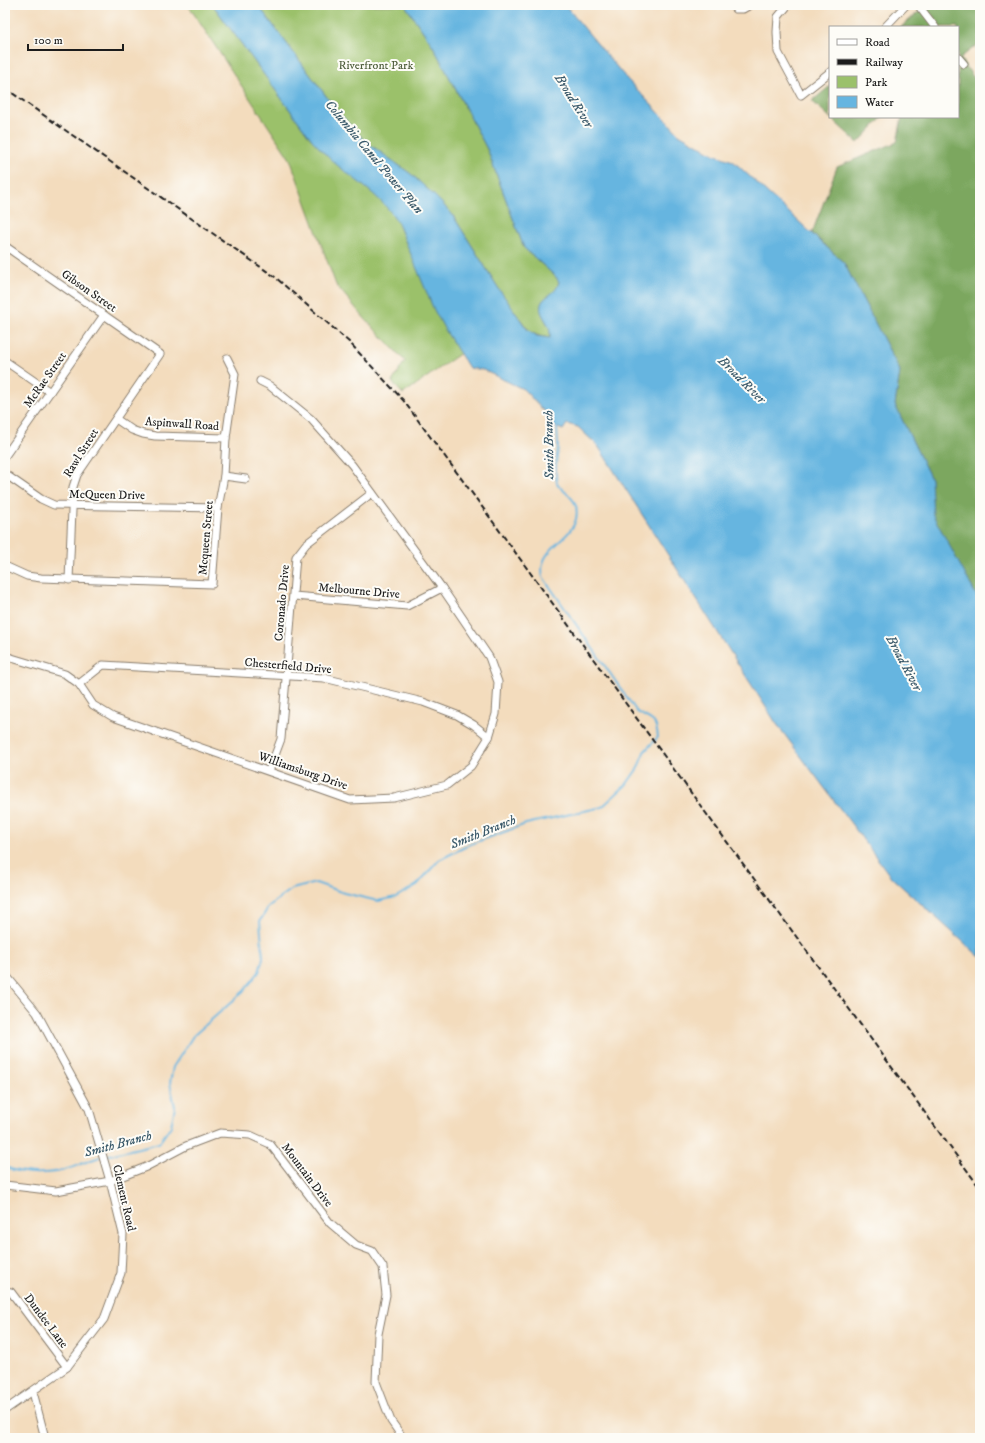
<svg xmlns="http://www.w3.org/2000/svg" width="985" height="1443" font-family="'IM FELL DW Pica',serif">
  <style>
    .green { fill: #9bc16b; stroke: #5c6e44 }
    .forest { fill: #7ca75f; stroke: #4c623e }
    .water { fill: #66b5e0; stroke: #41687e }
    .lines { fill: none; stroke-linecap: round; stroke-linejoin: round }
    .stream { stroke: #66b5e0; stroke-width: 2 }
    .minor-casing { stroke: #887c6c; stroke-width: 9 }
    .minor { stroke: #fff; stroke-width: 7 }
    .rail { stroke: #1c1c1c; stroke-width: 2; stroke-dasharray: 6 3; stroke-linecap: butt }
    .labels { text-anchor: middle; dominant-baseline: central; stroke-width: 4; stroke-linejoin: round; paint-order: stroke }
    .park-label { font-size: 12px; fill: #4f5e3c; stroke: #fdfcf7 }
    .street-label { font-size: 12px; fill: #1c1c1c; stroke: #fdfcf7 }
    .water-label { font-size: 13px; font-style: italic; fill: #3a596a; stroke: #fdfcf7 }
  </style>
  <rect width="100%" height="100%" fill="#fdfcf7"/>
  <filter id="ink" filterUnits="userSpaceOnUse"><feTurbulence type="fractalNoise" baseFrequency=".025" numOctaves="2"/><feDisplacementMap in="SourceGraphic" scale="8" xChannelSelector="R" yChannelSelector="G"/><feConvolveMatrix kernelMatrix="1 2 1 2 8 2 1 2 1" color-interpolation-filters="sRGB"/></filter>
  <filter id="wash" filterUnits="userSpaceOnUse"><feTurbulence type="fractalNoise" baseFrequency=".012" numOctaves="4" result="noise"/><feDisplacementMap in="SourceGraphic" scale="16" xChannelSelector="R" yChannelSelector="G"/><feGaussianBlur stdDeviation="0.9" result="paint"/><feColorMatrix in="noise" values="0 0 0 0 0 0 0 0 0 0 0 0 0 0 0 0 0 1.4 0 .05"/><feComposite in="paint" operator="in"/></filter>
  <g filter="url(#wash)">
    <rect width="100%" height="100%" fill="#f3dcbd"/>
    <path class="green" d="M188 5H213L312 140 330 158 380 199 389 209 397 221 407 245 499 289 452 214 436 197 411 174 365 141 338 112 258 5H405L433 46 487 149 524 248 556 277 559 282 557 289 542 302V314L550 329V338C528 335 529 329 516 314L403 394 392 382 405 361 366 320 336 285 290 159Z"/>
    <g class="forest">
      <path d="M918 5H980V43L960 58 980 86V602L932 515 931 479 895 405 900 371 844 263 812 233 837 167 897 142 902 117H958V27H901L921 10Z"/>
      <path d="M830 86V117H881V119L858 143 812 101Z"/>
    </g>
    <path class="water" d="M213 5H258L338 112 365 141 411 174 436 197 452 214 499 289 527 329 537 336 550 338C550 335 550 331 549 328 547 320 538 313 541 304 544 295 556 295 559 282L556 277 524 248 487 149 433 46 405 5H565L627 79 679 134 714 154 733 161 844 263 900 371 895 405 931 479 933 515 980 602V957L891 877 776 723 598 446 578 427 567 424 563 430 551 425 546 413 523 389 483 370 469 368 445 330 434 310 397 221C379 193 353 180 329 158 323 152 318 146 312 140Z"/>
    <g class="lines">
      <g class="stream">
        <path d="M105 1156 159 1143 171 1126 175 1107 170 1083 173 1067 193 1036 244 991 259 972 263 958 260 921 269 906 292 889 316 883 344 893 378 901 396 897 417 885 439 860 471 844 526 824 602 807 626 785 638 768 644 752 658 737C656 718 652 721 637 712L543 577C536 549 571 541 576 519 579 504 573 499 563 490 561 488 558 486 557 483 554 471 557 459 558 446 558 439 557 432 557 425"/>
        <path d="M5 1167C24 1175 51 1175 71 1168 81 1164 90 1160 100 1157"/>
      </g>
    </g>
  </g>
  <g filter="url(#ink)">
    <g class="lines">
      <defs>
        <g id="minor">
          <path d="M732 5 735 9H743L750 5"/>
          <path d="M788 5 778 17 777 32 778 52 801 95 830 72"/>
          <path d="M918 5 935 27"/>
          <path d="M885 27 906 5"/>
          <path d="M958 57 964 64"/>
          <path d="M5 246 160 354 77 475 73 487 69 580"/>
          <path d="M5 361 50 392"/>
          <path d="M116 419 132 430 143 434 155 436 226 438"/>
          <path d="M5 456 104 315"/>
          <path d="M5 474 41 499 54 505 218 508"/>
          <path d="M224 476 246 479"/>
          <path d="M5 566 27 576 41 578 212 584 218 508 224 476 226 438 235 374 227 358"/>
          <path d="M294 596 407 606 442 588"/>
          <path d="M5 656 65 674 79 684 93 705 113 717 350 800 394 798 447 785 471 766 489 737 496 714 498 682 489 657 442 588 352 465 311 419 270 386 260 381"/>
          <path d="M79 684 103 665 324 678 423 702 457 715 474 725 489 737"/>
          <path d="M269 771 281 739 296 557 306 544 372 493"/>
          <path d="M5 974 37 1013 89 1109 110 1181 123 1234 121 1273 104 1319 67 1367 5 1410"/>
          <path d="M5 1185 56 1191 110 1181 146 1167 186 1146 220 1133 250 1135 270 1144 330 1223 356 1245 372 1251 383 1267 386 1295 378 1334 376 1382 391 1421 403 1438"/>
          <path d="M5 1291 11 1292 67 1367"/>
          <path d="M33 1392 45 1438"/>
        </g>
      </defs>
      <use href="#minor" class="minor-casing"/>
      <use href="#minor" class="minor"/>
      <path class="rail" d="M5 88 275 277 349 342 403 400 469 489 980 1188"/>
    </g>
  </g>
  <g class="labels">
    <g class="park-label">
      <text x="376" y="65">Riverfront Park</text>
    </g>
    <g class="street-label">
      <text transform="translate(89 291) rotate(35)">Gibson Street</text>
      <text transform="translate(45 380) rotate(-55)">McRae Street</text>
      <text transform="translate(182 424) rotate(4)">Aspinwall Road</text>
      <text transform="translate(81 453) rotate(-58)">Rawl Street</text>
      <text transform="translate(107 495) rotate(1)">McQueen Drive</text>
      <text transform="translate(206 538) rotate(-85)">Mcqueen Street</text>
      <text transform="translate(359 591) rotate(5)">Melbourne Drive</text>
      <text transform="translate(282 603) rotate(-85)">Coronado Drive</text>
      <text transform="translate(288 666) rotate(5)">Chesterfield Drive</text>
      <text transform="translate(303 771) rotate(19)">Williamsburg Drive</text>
      <text transform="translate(307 1175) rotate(53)">Mountain Drive</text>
      <text transform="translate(124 1198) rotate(77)">Clement Road</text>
      <text transform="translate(46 1321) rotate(53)">Dundee Lane</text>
    </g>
    <g class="water-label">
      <text transform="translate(574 101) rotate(58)">Broad River</text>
      <text transform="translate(374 157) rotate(50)">Columbia Canal Power Plan</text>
      <text transform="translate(742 380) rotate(45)">Broad River</text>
      <text transform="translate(549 445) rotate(-91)">Smith Branch</text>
      <text transform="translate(904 663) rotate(62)">Broad River</text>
      <text transform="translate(483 832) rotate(-22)">Smith Branch</text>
      <text transform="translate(118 1144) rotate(-15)">Smith Branch</text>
    </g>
  </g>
  <rect width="985" height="1443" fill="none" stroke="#fdfcf7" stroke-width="20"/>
  <rect x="829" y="26" width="130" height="92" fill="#fdfcf7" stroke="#a3a29f"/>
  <rect x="837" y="39" width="20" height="6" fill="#ffffff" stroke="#a3a29f"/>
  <text x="865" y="46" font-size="12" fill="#1c1c1c">Road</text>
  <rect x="837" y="59" width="20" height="6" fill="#1c1c1c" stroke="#a3a29f"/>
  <text x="865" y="66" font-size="12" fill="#1c1c1c">Railway</text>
  <rect x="837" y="76" width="20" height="12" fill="#9bc16b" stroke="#a3a29f"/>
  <text x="865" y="86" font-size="12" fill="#1c1c1c">Park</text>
  <rect x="837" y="96" width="20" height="12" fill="#66b5e0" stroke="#a3a29f"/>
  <text x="865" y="106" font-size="12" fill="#1c1c1c">Water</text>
  <path d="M28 44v6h95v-6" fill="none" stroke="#1c1c1c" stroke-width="2"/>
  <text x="34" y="44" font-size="12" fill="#1c1c1c" stroke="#fdfcf7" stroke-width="3" paint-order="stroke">100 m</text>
</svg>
